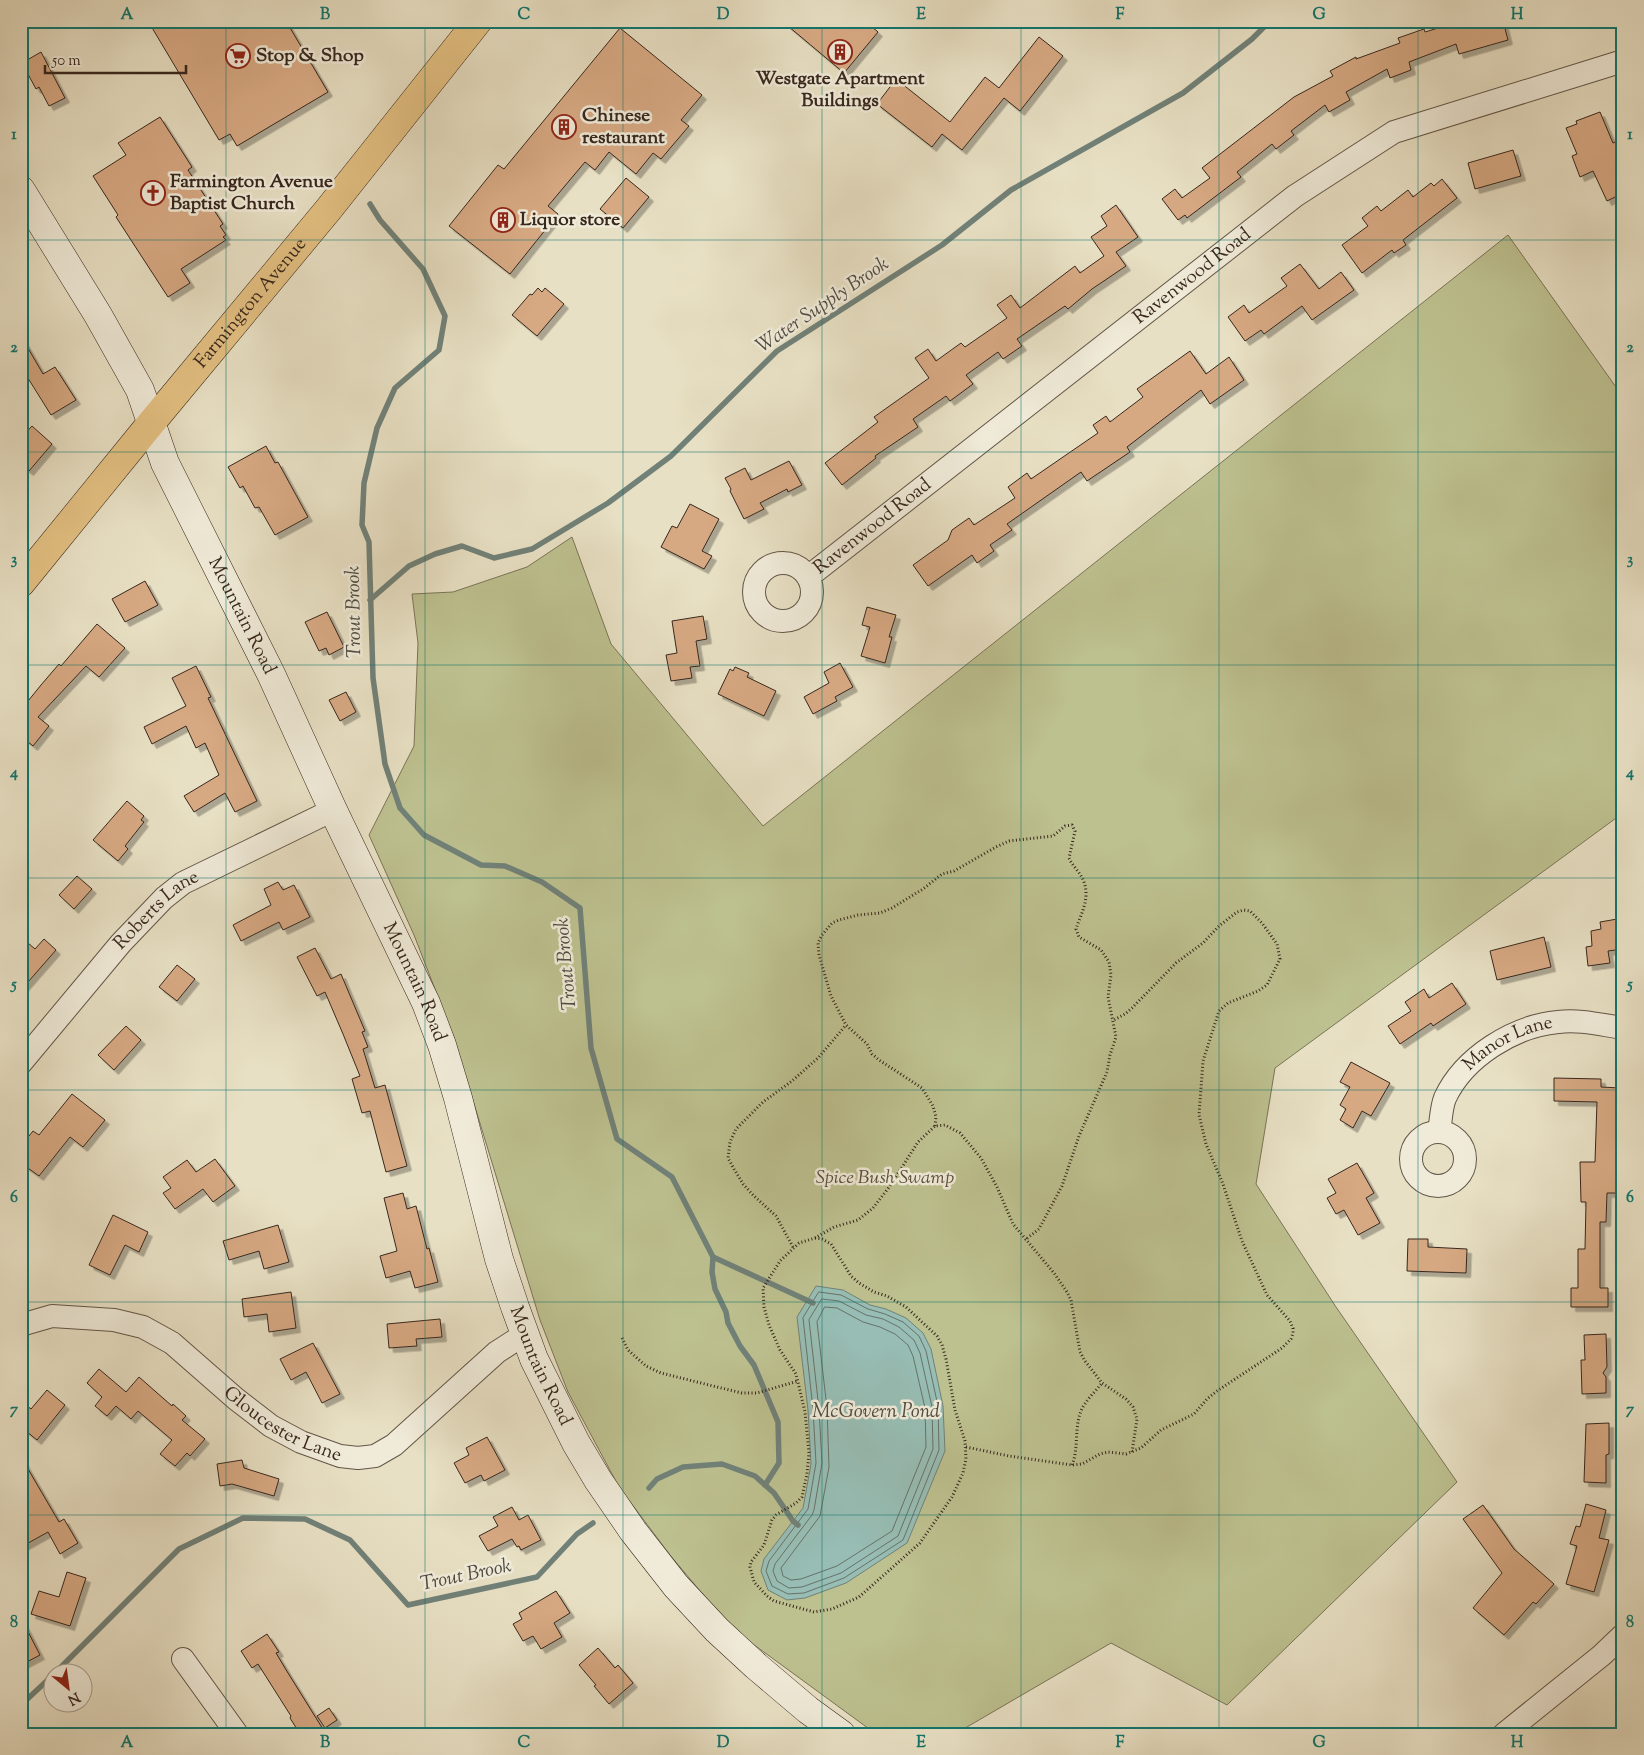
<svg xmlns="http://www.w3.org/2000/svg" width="1644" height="1755" font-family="'Sorts Mill Goudy',serif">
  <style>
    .green { fill: #bdc08f; stroke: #7a7456 }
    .water { fill: #97bdb4; stroke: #718178 }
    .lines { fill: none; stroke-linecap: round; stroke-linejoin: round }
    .shore { stroke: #677268; stroke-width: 1 }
    .stream { stroke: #718178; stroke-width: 5.5 }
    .building { fill: #d7a983; stroke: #37271d; filter: url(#shadow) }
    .minor-casing { stroke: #635547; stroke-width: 24 }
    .secondary-casing { stroke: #37271d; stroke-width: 29 }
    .primary-casing { stroke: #37271d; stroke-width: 29 }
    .path { stroke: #37271d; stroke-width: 3; stroke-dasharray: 1 2.5; stroke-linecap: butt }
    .minor { stroke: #f0ebd9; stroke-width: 22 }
    .secondary { stroke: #f0ebd9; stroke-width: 28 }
    .primary { stroke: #e4c082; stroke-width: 28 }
    .grid { fill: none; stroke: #0f766e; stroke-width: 1; stroke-opacity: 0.55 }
    .labels { text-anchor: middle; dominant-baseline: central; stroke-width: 5; stroke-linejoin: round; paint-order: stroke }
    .poi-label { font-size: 19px; font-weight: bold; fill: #37271d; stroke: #f0ebd9; text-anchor: start }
    .street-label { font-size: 19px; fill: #37271d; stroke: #f0ebd9 }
    .park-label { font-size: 19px; font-style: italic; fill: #584d3a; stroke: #f0ebd9 }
    .water-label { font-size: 20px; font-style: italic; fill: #4f4c43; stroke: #f0ebd9 }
    .neatline { fill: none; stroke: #0f766e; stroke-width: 2 }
    .grid-label { font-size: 16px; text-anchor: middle; font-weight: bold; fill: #0f766e }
  </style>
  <defs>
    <filter id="shadow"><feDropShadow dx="4.5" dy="4.5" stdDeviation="0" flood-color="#0004"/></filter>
  </defs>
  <rect width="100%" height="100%" fill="#e8e0c4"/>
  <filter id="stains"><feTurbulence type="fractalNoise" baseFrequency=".004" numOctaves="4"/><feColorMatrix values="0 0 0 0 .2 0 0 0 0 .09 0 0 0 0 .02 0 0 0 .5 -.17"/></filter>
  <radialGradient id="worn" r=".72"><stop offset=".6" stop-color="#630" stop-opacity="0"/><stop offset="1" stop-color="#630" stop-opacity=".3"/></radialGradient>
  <path class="green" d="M1508 235 1623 397V813L1275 1068 1256 1184 1336 1307 1457 1482 1227 1705 1111 1643 955 1734H876L731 1628 670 1555 619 1487 568 1392 540 1320 454 1038 414 935 369 835 414 746 418 643 412 594 453 592 527 567 572 537 611 644 763 826Z"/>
  <path class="water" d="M816 1286 843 1290 870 1305 886 1309 906 1318 923 1333 931 1349 943 1406 945 1451 907 1543 846 1583 805 1598 787 1600 768 1590 761 1571 764 1559 803 1508 811 1464 808 1410 797 1317Z"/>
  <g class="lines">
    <g class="shore">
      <path d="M819 1292 841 1295 868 1309 885 1314 903 1322 919 1336 926 1351 938 1406 939 1450 903 1540 844 1578 804 1593 788 1594 772 1586 766 1571 769 1561 808 1509 816 1463 813 1409 803 1318Z"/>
      <path d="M822 1299 839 1301 866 1315 883 1319 899 1327 914 1340 920 1353 932 1407 933 1449 898 1536 841 1573 802 1587 789 1588 777 1581 773 1571 775 1564 812 1515 814 1510 822 1463 819 1409 809 1320Z"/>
      <path d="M825 1307 837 1308 863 1322 880 1327 895 1334 908 1345 913 1356 925 1408 926 1447 892 1531 837 1566 801 1579 791 1580 783 1576 781 1568 820 1516 829 1467 827 1408 817 1322Z"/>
    </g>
    <g class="stream">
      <path d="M370 204 380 220 423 269 445 316 439 350 395 388 377 428 364 483 362 525 369 542 373 678 385 764 400 808 424 835 481 865 505 866 542 882 580 908 591 1048 617 1139 672 1177 713 1257 813 1303"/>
      <path d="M370 600 409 566 435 554 462 546 494 558 532 549 608 503 671 456 777 351 942 245 1011 190 1183 93 1252 39 1270 21"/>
      <path d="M713 1257 712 1272 715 1289 726 1312 728 1323 740 1346 754 1365 778 1422 779 1463 765 1485"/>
      <path d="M649 1488 657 1479 683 1467 722 1464 755 1476 774 1493 793 1521 798 1525"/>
      <path d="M56 1672 179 1549 243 1518 305 1519 350 1540 408 1605 537 1577 577 1534 593 1523"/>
      <path d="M21 1705 52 1676"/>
    </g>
  </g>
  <g class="building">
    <path d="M148 21H286L328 92 237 146 230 134 219 140Z"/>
    <path d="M782 21H865L878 32 844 73Z"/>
    <path d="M1461 21H1503L1508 40 1459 54 1456 44 1409 62 1411 70 1390 78 1387 69 1346 92 1350 100 1329 112 1325 105 1291 131 1294 135 1276 149 1272 144 1237 172 1241 177 1187 218 1185 215 1178 220 1162 199 1175 189 1182 198 1210 178 1202 168 1294 97 1333 76 1330 71 1356 57V59L1400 43 1398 38 1424 29 1425 32Z"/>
    <path d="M620 28 702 95 681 120 689 126 661 159 653 153 636 174 609 152 595 170 585 162 548 206 558 214 510 274 449 226 498 165 504 169Z"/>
    <path d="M1039 37 1063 56 1020 111 1004 98 962 150 942 134 932 147 877 104 896 79 950 122 985 77 999 88Z"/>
    <path d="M41 52 65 98 49 106 39 87 36 89 22 63Z"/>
    <path d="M1600 112 1613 143 1623 139V193L1607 201 1593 171 1580 177 1572 156 1577 154 1566 128 1577 124 1576 121Z"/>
    <path d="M160 117 192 167 188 170 223 224 220 226 226 235 223 237 226 240 181 269 190 283 168 297 116 217 118 215 93 176 126 155 118 143Z"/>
    <path d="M1513 150 1521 176 1475 189 1468 163Z"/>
    <path d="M626 178 649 197 623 228 600 209Z"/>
    <path d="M1442 179 1457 198 1403 240 1406 245 1394 253 1392 250 1362 273 1342 245 1368 226 1362 218 1377 206 1381 211 1408 190 1413 197 1431 183 1434 186Z"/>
    <path d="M1116 205 1138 237 1116 252 1126 266 1092 289 1068 309 1065 306 1017 339 1022 346 1003 359 998 352 966 375 973 384 950 401 946 396 913 419 918 427 875 456 876 458 842 485 825 463 878 422 874 417 929 378 915 358 928 349 936 361 961 343 965 347 1007 318 997 305 1011 295 1020 308 1075 266 1080 273 1104 256 1091 237 1107 226 1101 216Z"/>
    <path d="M1300 264 1319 289 1341 272 1354 290 1312 320 1302 306 1264 334 1261 330 1245 341 1228 317 1244 305 1249 313 1287 286 1281 278Z"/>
    <path d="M538 288 542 292 545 288 564 304 537 336 512 315 530 294 532 295Z"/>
    <path d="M21 336 43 374 55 367 76 400 51 415 21 367Z"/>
    <path d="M1190 351 1206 374 1229 357 1244 380 1210 404 1201 390 1127 447 1130 452 1087 481 1081 472 1007 524 1012 530 990 545 994 551 977 563 972 555 928 586 913 565 948 540 952 530 969 518 974 525 1015 498 1008 487 1027 473 1031 479 1098 433 1093 425 1106 416 1110 422 1143 397 1137 389Z"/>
    <path d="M32 426 52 444 29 471 21 465V438Z"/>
    <path d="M266 446 275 463 278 462 308 517 275 535 259 507 255 508 243 486 240 488 228 467Z"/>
    <path d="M789 461 802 485 788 492 787 489 760 503 764 509 744 519 730 491 731 489 725 478 745 468 751 480Z"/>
    <path d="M690 504 719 519 702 551 712 556 704 569 661 547 672 526 677 528Z"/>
    <path d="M145 581 158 605 125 622 112 599Z"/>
    <path d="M867 607 896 615 889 637H892L885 663 861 656 870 627 862 625Z"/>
    <path d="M327 612 344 647 329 655 326 648 319 651 305 622Z"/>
    <path d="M703 616 707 639 696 641 700 666 690 667 692 678 671 681 666 655 677 653 672 621Z"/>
    <path d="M97 624 125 648 99 677 86 666 38 717 49 726 33 746 21 736V703L24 706 41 685 59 664 61 666Z"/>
    <path d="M840 663 853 687 835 697 837 701 813 714 804 697 829 683 824 672Z"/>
    <path d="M196 666 211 697 208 698 257 801 235 812 225 793 194 812 184 796 219 775 205 743 196 748 186 726 152 744 144 727 186 706 172 678Z"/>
    <path d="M735 667 749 673 747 677 776 691 764 716 718 694 730 669 733 671Z"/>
    <path d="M346 692 356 712 340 721 329 700Z"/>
    <path d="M127 801 144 816 141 820 144 822 125 846 128 849 118 861 93 840Z"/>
    <path d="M77 876 92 889 74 909 59 895Z"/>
    <path d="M278 882 283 890 294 885 310 917 283 930 279 922 241 941 233 925 271 905 264 889Z"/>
    <path d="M1623 918V949L1608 951 1610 963 1588 966 1586 947 1592 946 1591 931 1601 929 1600 922Z"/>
    <path d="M21 937 35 949 44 939 56 950 21 990Z"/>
    <path d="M1544 937 1551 967 1497 980 1490 951Z"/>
    <path d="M315 948 331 979 341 974 365 1031 362 1032 368 1047 363 1049 375 1088 385 1085 407 1166 386 1172 370 1111 362 1113 352 1079 360 1076 343 1034 325 992 317 996 297 957Z"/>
    <path d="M177 965 195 979 177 1001 159 987Z"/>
    <path d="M1452 983 1466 1004 1433 1026 1431 1023 1400 1044 1388 1026 1411 1011 1405 1002 1424 989 1429 998Z"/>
    <path d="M126 1026 141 1040 114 1070 98 1055Z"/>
    <path d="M1351 1062 1390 1083 1371 1116 1362 1111 1353 1128 1340 1120 1346 1109 1340 1105 1350 1087 1340 1082Z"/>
    <path d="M1554 1078 1601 1079V1087L1620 1088 1619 1139H1617V1193H1607L1606 1222H1600V1288H1608V1307H1571V1288H1578V1249H1585L1586 1202H1581L1580 1162H1595L1597 1102 1554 1101Z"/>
    <path d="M72 1094 105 1120 83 1147 70 1137 39 1176 21 1163V1146L33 1131 39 1135Z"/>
    <path d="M215 1159 235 1186 213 1202 203 1189 175 1209 163 1193 171 1188 163 1177 187 1160 196 1172Z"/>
    <path d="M1357 1163 1374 1193 1366 1198 1380 1223 1358 1235 1344 1210 1336 1214 1327 1198 1336 1193 1328 1179Z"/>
    <path d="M403 1193 407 1209 416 1206 427 1249 429 1248 438 1282 415 1288 410 1271 386 1278 380 1256 397 1251 384 1198Z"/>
    <path d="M113 1215 148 1232 139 1252 125 1245 110 1275 89 1265Z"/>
    <path d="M278 1225 289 1262 264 1269 259 1251 229 1260 223 1241Z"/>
    <path d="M1408 1239H1428V1247L1467 1249 1466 1273 1407 1271Z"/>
    <path d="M291 1292 296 1328 269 1332 267 1314 244 1317 242 1299Z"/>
    <path d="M440 1319 442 1337 416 1339 417 1346 389 1348 387 1324Z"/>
    <path d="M1606 1334 1607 1367 1603 1373 1606 1377V1393L1582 1394 1581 1360H1585L1584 1335Z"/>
    <path d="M313 1343 340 1394 322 1403 306 1372 291 1380 280 1359Z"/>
    <path d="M99 1369 126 1392 139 1377 172 1406 173 1404 186 1416 182 1420 205 1439 190 1456 187 1453 175 1466 160 1454 172 1440 138 1411 131 1419 116 1406 107 1416 95 1406 102 1397 87 1383Z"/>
    <path d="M47 1390 65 1405 37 1440 21 1427V1401L31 1409Z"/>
    <path d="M1609 1423V1454L1606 1455V1483L1584 1482 1586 1424Z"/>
    <path d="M487 1437 505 1470 484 1481 481 1475 465 1483 454 1463 469 1455 466 1448Z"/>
    <path d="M21 1457 59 1522 64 1519 78 1543 60 1554 48 1532 21 1547Z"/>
    <path d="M242 1460 244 1468 279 1479 274 1496 232 1484 220 1486 217 1464Z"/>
    <path d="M1586 1504 1606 1510 1599 1538 1609 1540 1594 1592 1566 1584 1577 1546 1570 1544 1576 1526 1580 1527Z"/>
    <path d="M1483 1505 1514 1549 1554 1584 1536 1604 1533 1602 1504 1635 1473 1608 1502 1573 1463 1519Z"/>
    <path d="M512 1507 519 1520 528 1515 541 1540 521 1550 519 1546 517 1547 512 1539 488 1551 479 1536 498 1526 493 1517Z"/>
    <path d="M67 1572 86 1578 70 1626 31 1614 39 1591 59 1597Z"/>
    <path d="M556 1591 570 1613 554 1623 562 1637 541 1649 533 1636 523 1641 513 1624 522 1619 519 1613Z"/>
    <path d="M21 1618 40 1655 21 1665Z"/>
    <path d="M267 1634 279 1652 276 1653 288 1673 326 1734H300L290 1718 291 1716 258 1664 252 1668 241 1651Z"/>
    <path d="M598 1648 615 1668 618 1665 633 1683 609 1704 594 1686 596 1685 579 1665Z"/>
    <path d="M329 1708 337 1720 325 1728 317 1716Z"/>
  </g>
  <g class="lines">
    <defs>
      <g id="minor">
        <circle cx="783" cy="592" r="29"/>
        <path id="s1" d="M808 577 1295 196 1394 132 1623 61"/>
        <path id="s2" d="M21 1063 121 943 164 898 183 883 333 810"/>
        <circle cx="1438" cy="1159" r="27"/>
        <path id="s3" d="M1439 1132C1441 1121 1441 1108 1445 1098 1464 1057 1514 1026 1558 1022 1579 1019 1602 1025 1623 1028"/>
        <path id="s4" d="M21 1325 52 1316 114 1320 143 1327 172 1343 236 1399 271 1426 301 1442 340 1456 358 1458 375 1456 394 1445 497 1352 525 1334"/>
        <path d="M183 1659 237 1734"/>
        <path d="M1504 1734 1602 1655 1623 1635"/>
      </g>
      <g id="secondary">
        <path id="s5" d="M21 190 98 315 140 390 165 463 271 674 333 810 426 1003 442 1045 458 1098 499 1259 515 1307 534 1359 576 1443 598 1480 633 1531 676 1586 717 1630 756 1666 808 1710 841 1734"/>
      </g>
      <g id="primary">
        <path id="s6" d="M21 583 152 422 328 210 478 21"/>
      </g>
    </defs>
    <use href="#minor" class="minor-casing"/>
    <use href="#secondary" class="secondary-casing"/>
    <use href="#primary" class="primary-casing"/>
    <g class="path">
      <path d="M935 1126 936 1117 933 1106 922 1088 879 1060 872 1054 867 1044 846 1025 831 996 819 955 818 943 822 935 832 923 839 920 858 915 880 913 892 908 923 889 942 874 954 871 996 847 1009 841 1053 836 1065 826 1072 825 1075 831 1069 858C1073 867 1081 873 1084 882 1090 899 1081 914 1076 929L1079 937 1101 950 1109 962 1111 975 1108 997 1116 1037 1110 1055 1107 1072 1079 1136 1062 1186 1039 1229 1025 1240"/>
      <path d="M815 1238 822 1239 831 1244 851 1276 859 1283 874 1292 887 1296 906 1307 937 1336 942 1345 946 1359 955 1410 965 1441 966 1459 963 1473 952 1497 920 1543 859 1597 832 1609 814 1612 774 1601 767 1596 754 1582 750 1567 751 1562 764 1545 772 1520 776 1515 796 1503 802 1497 807 1474 809 1453 805 1412 796 1374 780 1350 769 1325 764 1307 763 1288 780 1261 799 1243 815 1238 834 1227 858 1220 873 1208 890 1186 918 1142 935 1126 945 1125 960 1133 981 1158 997 1187 1013 1224 1054 1273 1067 1292 1071 1300 1080 1352 1085 1361 1102 1383 1126 1399 1133 1407 1137 1419 1132 1452"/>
      <path d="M793 1247 776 1216 754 1196 743 1184 734 1169 728 1158 730 1142 736 1129 763 1102 792 1081 818 1058 846 1025"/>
      <path d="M622 1338 628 1350 646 1366 661 1373 713 1386 742 1393H757L798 1381"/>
      <path d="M966 1447 1009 1456 1072 1465 1082 1464 1100 1454 1108 1452 1126 1454 1141 1448 1161 1430 1194 1414 1207 1399 1217 1391 1282 1348 1291 1339 1293 1333V1328L1290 1321 1267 1295 1242 1241 1223 1184 1206 1144 1199 1115 1203 1061 1219 1011 1228 1003 1258 991 1267 985 1280 959 1277 944 1262 923 1250 911 1244 910 1237 912 1219 926 1203 943 1176 963 1132 1008 1125 1014 1112 1021"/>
      <path d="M1072 1465C1079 1448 1074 1429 1081 1411 1085 1401 1095 1392 1102 1383"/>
    </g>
    <use href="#minor" class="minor"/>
    <use href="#secondary" class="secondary"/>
    <use href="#primary" class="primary"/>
  </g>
  <path class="grid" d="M226 21V1734M425 21V1734M623 21V1734M822 21V1734M1021 21V1734M1219 21V1734M1418 21V1734M21 240H1623M21 452H1623M21 665H1623M21 878H1623M21 1090H1623M21 1302H1623M21 1515H1623"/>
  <defs>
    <symbol id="building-ring" viewBox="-11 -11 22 22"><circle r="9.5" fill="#f0ebd9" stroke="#8f2418" stroke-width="1.5"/><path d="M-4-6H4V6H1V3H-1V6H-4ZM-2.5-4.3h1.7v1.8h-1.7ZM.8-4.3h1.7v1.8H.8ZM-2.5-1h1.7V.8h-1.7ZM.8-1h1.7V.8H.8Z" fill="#8f2418"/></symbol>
    <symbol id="supermarket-ring" viewBox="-11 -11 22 22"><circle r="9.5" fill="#f0ebd9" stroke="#8f2418" stroke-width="1.5"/><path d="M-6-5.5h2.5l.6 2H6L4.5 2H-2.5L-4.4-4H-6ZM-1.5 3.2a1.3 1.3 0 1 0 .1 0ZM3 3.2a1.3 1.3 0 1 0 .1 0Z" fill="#8f2418"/></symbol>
    <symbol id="church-ring" viewBox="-11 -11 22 22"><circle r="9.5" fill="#f0ebd9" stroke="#8f2418" stroke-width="1.5"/><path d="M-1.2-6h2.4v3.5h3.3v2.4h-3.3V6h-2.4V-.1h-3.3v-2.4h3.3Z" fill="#8f2418"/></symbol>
  </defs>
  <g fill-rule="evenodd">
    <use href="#building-ring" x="826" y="38" width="28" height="28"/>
    <use href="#supermarket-ring" x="224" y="42" width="28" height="28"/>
    <use href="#building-ring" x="550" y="113" width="28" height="28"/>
    <use href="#church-ring" x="139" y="179" width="28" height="28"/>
    <use href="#building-ring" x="489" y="206" width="28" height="28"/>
  </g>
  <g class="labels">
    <g class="poi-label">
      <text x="256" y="56">Stop &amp; Shop</text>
      <text x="840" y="79" text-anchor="middle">Westgate Apartment<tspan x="840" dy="22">Buildings</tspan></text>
      <text x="582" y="116">Chinese<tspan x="582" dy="22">restaurant</tspan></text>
      <text x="170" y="182">Farmington Avenue<tspan x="170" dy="22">Baptist Church</tspan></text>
      <text x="520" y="220">Liquor store</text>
    </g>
    <g class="street-label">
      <text stroke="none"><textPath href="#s1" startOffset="488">Ravenwood Road</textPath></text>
      <text stroke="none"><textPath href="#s6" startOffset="362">Farmington Avenue</textPath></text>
      <text stroke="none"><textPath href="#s1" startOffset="82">Ravenwood Road</textPath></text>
      <text stroke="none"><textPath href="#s5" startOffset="481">Mountain Road</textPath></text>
      <text stroke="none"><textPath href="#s2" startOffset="205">Roberts Lane</textPath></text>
      <text stroke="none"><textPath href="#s5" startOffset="886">Mountain Road</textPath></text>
      <text stroke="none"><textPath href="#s3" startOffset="121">Manor Lane</textPath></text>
      <text stroke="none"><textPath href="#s5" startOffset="1291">Mountain Road</textPath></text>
      <text stroke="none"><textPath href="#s4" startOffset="296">Gloucester Lane</textPath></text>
    </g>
    <g class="park-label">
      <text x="885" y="1178">Spice Bush Swamp</text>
    </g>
    <g class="water-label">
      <text transform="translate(823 306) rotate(-34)">Water Supply Brook</text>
      <text transform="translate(355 612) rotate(-91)">Trout Brook</text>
      <text transform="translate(567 964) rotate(-95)">Trout Brook</text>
      <text x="876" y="1412">McGovern Pond</text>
      <text transform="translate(466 1576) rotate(-12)">Trout Brook</text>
    </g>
  </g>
  <rect width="1644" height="1755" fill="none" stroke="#e8e0c4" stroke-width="55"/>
  <g transform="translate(68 1688) rotate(151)"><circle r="24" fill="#f0ebd9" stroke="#a69d8e"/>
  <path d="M0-4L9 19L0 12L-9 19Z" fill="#8f2418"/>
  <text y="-8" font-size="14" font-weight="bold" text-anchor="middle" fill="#37271d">N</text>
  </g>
  <path d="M45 65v8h141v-8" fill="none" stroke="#37271d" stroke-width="2.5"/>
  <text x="52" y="65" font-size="15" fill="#37271d" stroke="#f0ebd9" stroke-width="4" paint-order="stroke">50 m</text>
  <rect x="28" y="28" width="1588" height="1700" class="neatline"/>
  <g class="grid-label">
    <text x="127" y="19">A</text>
    <text x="325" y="19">B</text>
    <text x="524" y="19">C</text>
    <text x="723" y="19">D</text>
    <text x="921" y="19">E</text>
    <text x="1120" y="19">F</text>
    <text x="1319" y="19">G</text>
    <text x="1517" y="19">H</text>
    <text x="14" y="139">1</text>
    <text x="1630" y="139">1</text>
    <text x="14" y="352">2</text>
    <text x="1630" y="352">2</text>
    <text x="14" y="564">3</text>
    <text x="1630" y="564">3</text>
    <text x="14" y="777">4</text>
    <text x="1630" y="777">4</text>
    <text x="14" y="989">5</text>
    <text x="1630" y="989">5</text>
    <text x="14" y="1202">6</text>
    <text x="1630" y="1202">6</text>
    <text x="14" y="1414">7</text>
    <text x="1630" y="1414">7</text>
    <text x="14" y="1627">8</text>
    <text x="1630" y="1627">8</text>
    <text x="127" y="1747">A</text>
    <text x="325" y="1747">B</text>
    <text x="524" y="1747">C</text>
    <text x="723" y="1747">D</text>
    <text x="921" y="1747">E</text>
    <text x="1120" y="1747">F</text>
    <text x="1319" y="1747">G</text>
    <text x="1517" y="1747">H</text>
  </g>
  <rect width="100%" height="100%" filter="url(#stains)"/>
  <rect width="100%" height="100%" fill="url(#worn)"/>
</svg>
